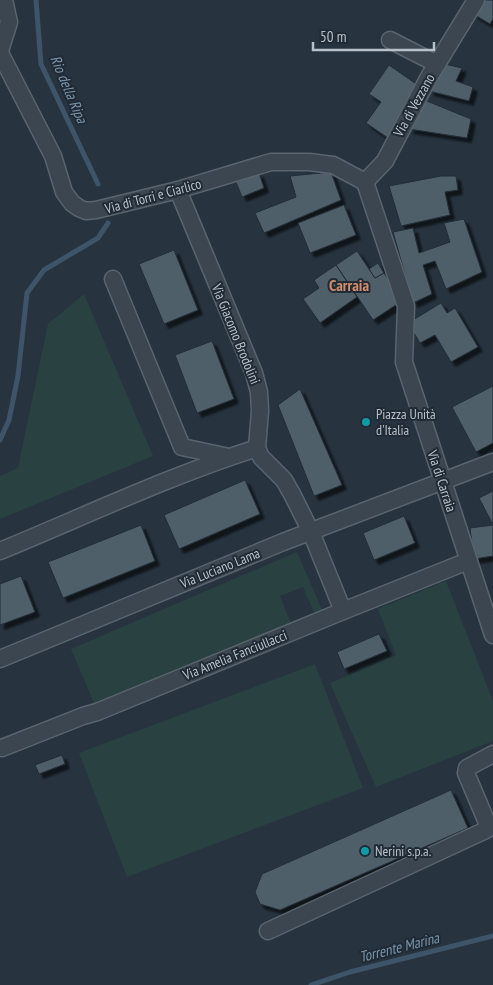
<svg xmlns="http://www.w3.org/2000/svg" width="493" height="985" font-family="'PT Sans Narrow',sans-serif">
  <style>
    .green { fill: #294141 }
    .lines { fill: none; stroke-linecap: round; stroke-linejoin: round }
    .stream { stroke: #3e5468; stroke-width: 5 }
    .building { fill: #505f6b; stroke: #222d37; filter: url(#shadow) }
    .minor-casing { stroke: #59646d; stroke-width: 19 }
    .minor { stroke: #3b4650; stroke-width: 16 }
    .culture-dot { fill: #0f9aa8; stroke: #202b35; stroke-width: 2 }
    .labels { text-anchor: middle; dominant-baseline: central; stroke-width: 4; stroke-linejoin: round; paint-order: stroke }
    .street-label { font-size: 14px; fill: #b8c1ca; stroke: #202b35 }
    .poi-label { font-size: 14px; fill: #b8c1ca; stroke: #202b35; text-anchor: start }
    .water-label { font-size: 15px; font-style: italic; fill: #7a95ac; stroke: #202b35 }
    .quarter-label { font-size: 16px; font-weight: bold; fill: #d28d6c; stroke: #202b35 }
  </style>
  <defs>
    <filter id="shadow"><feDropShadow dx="4.5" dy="4.5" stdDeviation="1" flood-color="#0009"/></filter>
  </defs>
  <rect width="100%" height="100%" fill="#273440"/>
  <g class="green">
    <path d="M84 294 153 456 0 519V476L18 468 48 324Z"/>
    <path d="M297 552 323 612 315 615 303 587 280 596 292 626 97 710 71 649Z"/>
    <path d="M446 581 493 701V741L376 787 330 683 396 655 378 609Z"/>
    <path d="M315 664 363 788 127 877 79 753Z"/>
  </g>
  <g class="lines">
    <g class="stream">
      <path d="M36 0 41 64 98 184"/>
      <path d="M0 440 9 420 18 376 27 293 44 270 98 238 108 223"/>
      <path d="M311 985 350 972 493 936"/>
    </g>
  </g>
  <g class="building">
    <path d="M481 0H493V19L490 24 473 14Z"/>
    <path d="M445 64 462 68 456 81 473 87 469 101 429 91Z"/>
    <path d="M389 65 422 88 388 138 366 123 381 102 369 94Z"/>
    <path d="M422 99 471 119 467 138 409 129Z"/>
    <path d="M331 172 341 200 264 233 255 213 296 197 290 176Z"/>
    <path d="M259 173 264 188 242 197 236 182Z"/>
    <path d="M441 176H456L458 190 445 192 450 215 401 226 389 186Z"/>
    <path d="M344 205 356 235 310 253 298 223Z"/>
    <path d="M464 219 482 272 446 289 435 261 423 265 432 294 413 303 393 232 413 228 419 253 450 242 444 223Z"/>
    <path d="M174 250 198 310 164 324 139 264Z"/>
    <path d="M357 251 375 278 384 273 402 301 373 320 336 265Z"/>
    <path d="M378 263 384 273 375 278 369 269Z"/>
    <path d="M336 265 357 297 320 323 303 299 319 288 314 280Z"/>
    <path d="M441 303 447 313 455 308 478 347 451 362 435 335 420 343 408 323Z"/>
    <path d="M212 341 234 399 197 413 175 355Z"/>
    <path d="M493 386V443L476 452 452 407Z"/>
    <path d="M300 389 342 485 314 496 278 405Z"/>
    <path d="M245 480 260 514 179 549 164 515Z"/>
    <path d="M493 491V522L492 523 479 498Z"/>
    <path d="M404 516 415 543 374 560 363 533Z"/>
    <path d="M141 525 155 561 63 598 48 562Z"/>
    <path d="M493 525V556L474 559 470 528Z"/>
    <path d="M21 576 35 612 0 625V584Z"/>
    <path d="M379 634 387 651 344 669 337 652Z"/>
    <path d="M62 755 65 764 39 774 35 765Z"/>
    <path d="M451 790 468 828 280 910 260 904 255 892 262 874Z"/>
  </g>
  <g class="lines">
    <defs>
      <g id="minor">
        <path d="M390 40 437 64"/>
        <path d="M0 51 9 22 4 0"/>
        <path d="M0 53 53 156 64 192 72 203 79 208 86 211 96 210 178 190 271 162H309L333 165 365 182"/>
        <path d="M365 182 406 306 404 362 493 635"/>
        <path d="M365 182 385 161 429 77 476 0"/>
        <path d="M178 190 254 373 259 392 260 411 257 448 261 457 284 480 292 494 311 532 343 611"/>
        <path d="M113 279 182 447 229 457"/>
        <path d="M0 551C85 516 169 476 257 448"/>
        <path d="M0 659 283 542 493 462"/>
        <path d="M2 748 83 716 97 712 343 611 468 561"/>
        <path d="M268 931 486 830 488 825 466 773 467 768 493 754"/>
      </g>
    </defs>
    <use href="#minor" class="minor-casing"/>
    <use href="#minor" class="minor"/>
  </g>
  <g class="culture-dot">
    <circle cx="366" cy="422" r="5"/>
    <circle cx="365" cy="851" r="5"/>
  </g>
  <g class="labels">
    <g class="street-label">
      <text transform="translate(414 105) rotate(-61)">Via di Vezzano</text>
      <text transform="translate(153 196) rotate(-15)">Via di Torri e Ciarlico</text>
      <text transform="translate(236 334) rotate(68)">Via Giacomo Brodolini</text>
      <text transform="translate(442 481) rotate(72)">Via di Carraia</text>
      <text transform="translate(220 568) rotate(-22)">Via Luciano Lama</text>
      <text transform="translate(235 655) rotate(-22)">Via Amelia Fanciullacci</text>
    </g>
    <g class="poi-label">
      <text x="376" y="414">Piazza Unità<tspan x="376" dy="16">d'Italia</tspan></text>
      <text x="375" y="851">Nerini s.p.a.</text>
    </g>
    <g class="water-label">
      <text transform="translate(69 89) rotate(67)">Rio della Ripa</text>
      <text transform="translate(399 947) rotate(-14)">Torrente Marina</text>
    </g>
    <g class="quarter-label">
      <text x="349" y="285">Carraia</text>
    </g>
  </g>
  <path d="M313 42v8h121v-8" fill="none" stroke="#b8c1ca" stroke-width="2.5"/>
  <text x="320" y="42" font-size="15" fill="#b8c1ca" stroke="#202b35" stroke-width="4" paint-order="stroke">50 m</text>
</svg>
